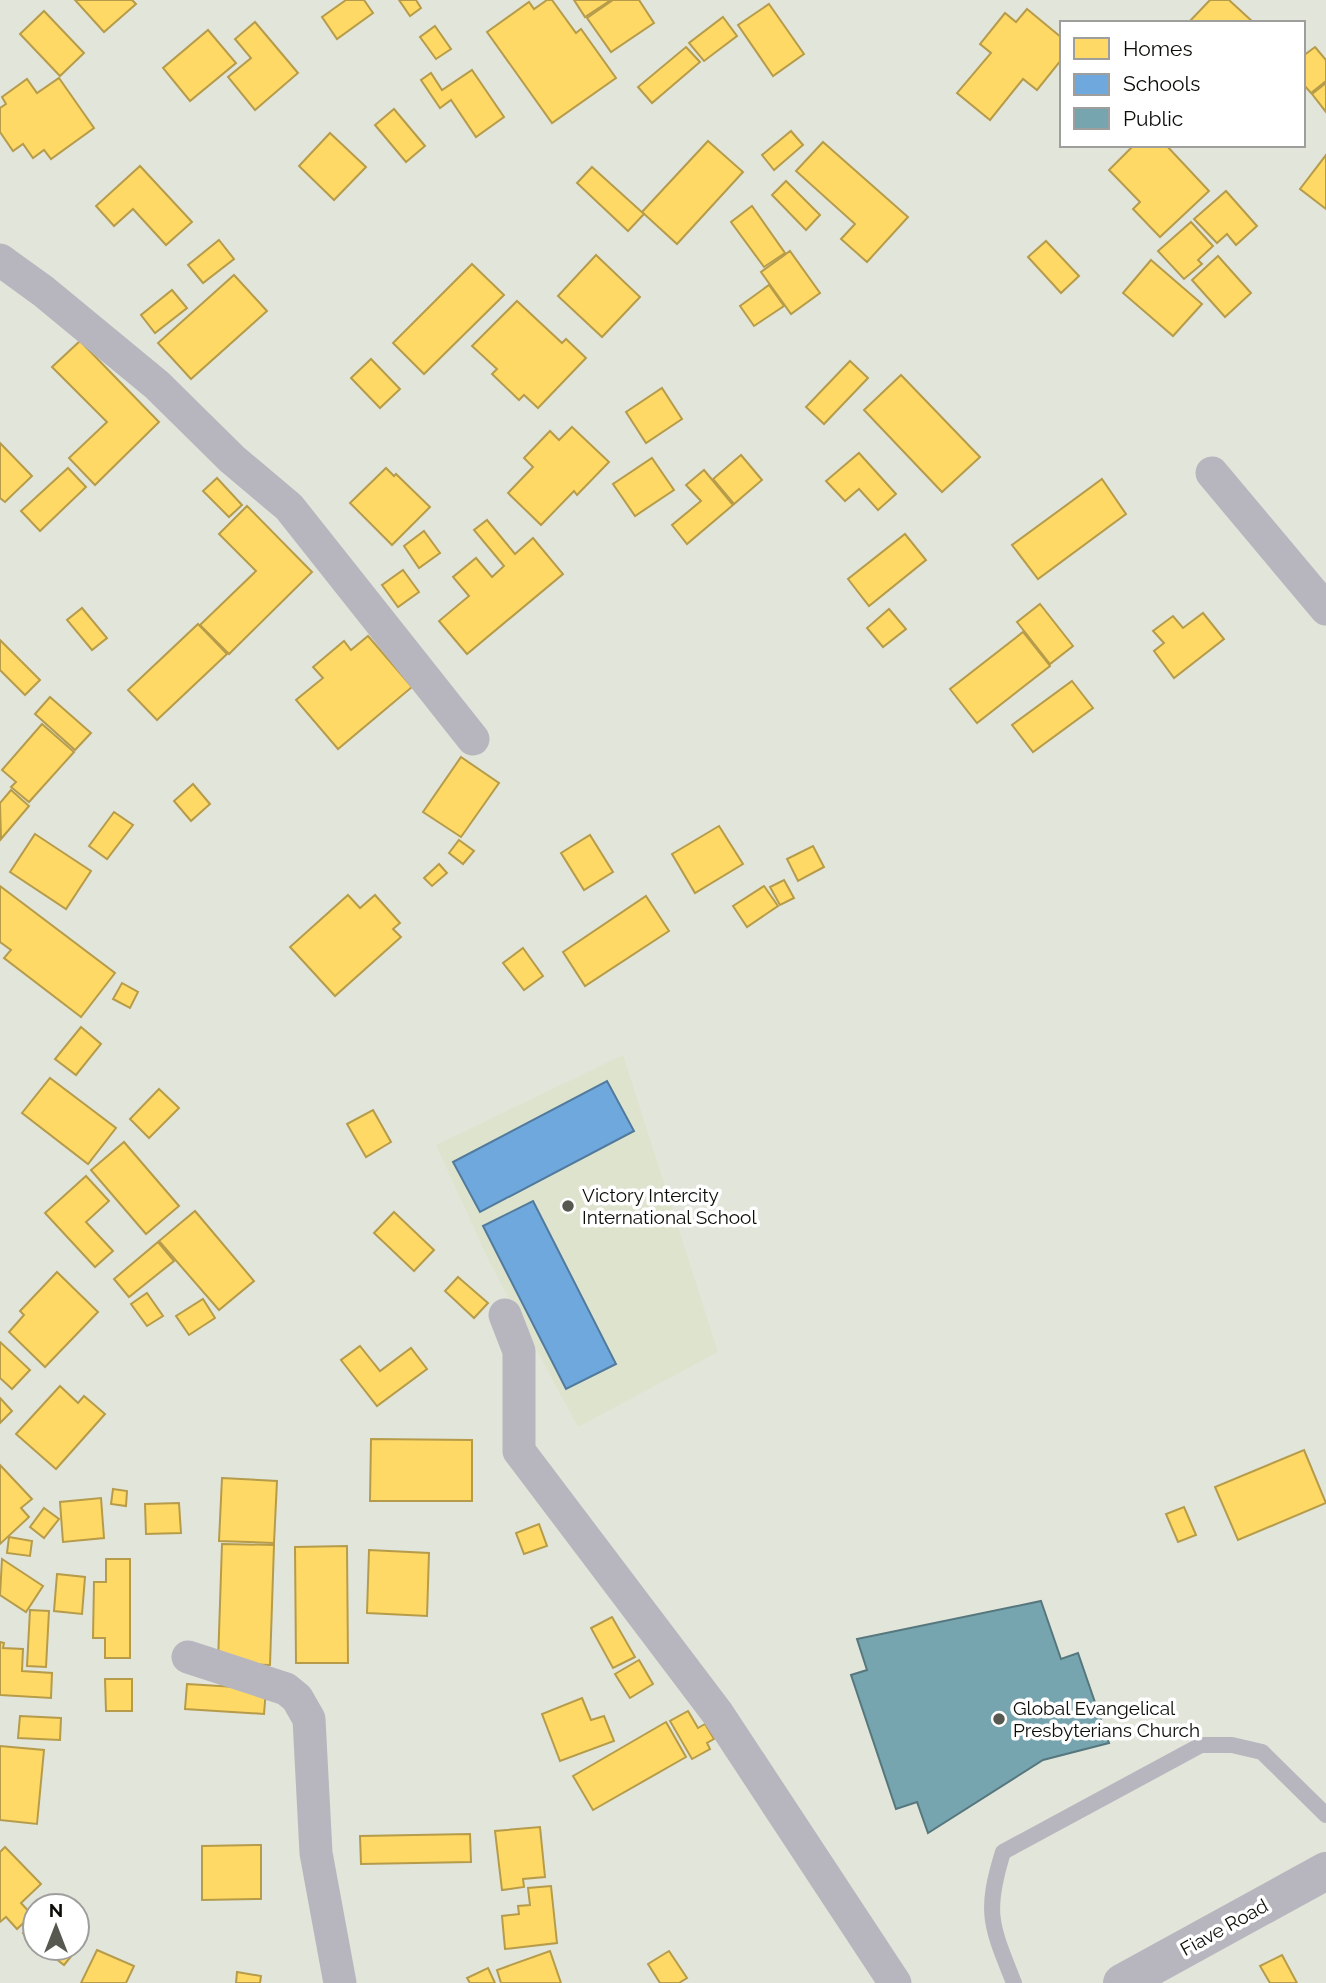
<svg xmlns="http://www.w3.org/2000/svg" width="1326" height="1983" font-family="Raleway,sans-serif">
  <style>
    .built { fill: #dee3ce }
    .homes { fill: #ffd966; stroke: #b69c4a; stroke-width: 2 }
    .schools { fill: #6fa8dc; stroke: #517a9c; stroke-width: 2 }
    .public { fill: #76a5af; stroke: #56777d; stroke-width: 2 }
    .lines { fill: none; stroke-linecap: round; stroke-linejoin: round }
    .service { stroke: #b7b6be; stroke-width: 16 }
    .minor { stroke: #b7b6be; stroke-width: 33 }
    .tertiary { stroke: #b7b6be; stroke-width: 38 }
    .poi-dot { fill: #575951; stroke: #fff; stroke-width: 2.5 }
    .labels { text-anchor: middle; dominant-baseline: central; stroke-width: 7; stroke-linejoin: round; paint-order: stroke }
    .poi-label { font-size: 19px; fill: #0c0d07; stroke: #fff; text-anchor: start }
    .street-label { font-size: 19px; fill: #0c0d07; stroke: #fff }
  </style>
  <rect width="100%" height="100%" fill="#e2e5da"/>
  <path class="built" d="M623 1055 718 1352 578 1427 491 1265 436 1145Z"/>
  <g class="homes">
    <path d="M75 0H132L136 4 104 32Z"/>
    <path d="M346 0H364L373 13 337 39 322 17Z"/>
    <path d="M399 0H416L421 8 410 16Z"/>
    <path d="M547 0H552L576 33 581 29 616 78 552 123 487 32 529 2 534 9Z"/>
    <path d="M574 0H611L585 17Z"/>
    <path d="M613 0H639L654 23 611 52 587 18Z"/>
    <path d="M1210 0H1229L1254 23H1188Z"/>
    <path d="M769 4 804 54 773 76 738 25Z"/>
    <path d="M1027 9 1062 38V59L1037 90 1023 79 990 120 957 93 991 53 980 44 1005 13 1016 22Z"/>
    <path d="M44 11 84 53 60 76 20 34Z"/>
    <path d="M723 17 737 36 704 61 689 43Z"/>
    <path d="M255 22 298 73 255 110 228 77 251 58 235 39Z"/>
    <path d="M435 26 451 49 436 59 420 37Z"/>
    <path d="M208 30 236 63 190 101 163 68Z"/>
    <path d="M686 47 700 62 652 103 638 87Z"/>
    <path d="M1315 47 1326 60V81L1311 93 1303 84V56Z"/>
    <path d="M472 70 504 117 476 137 451 100 440 108 421 80 431 73 442 90Z"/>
    <path d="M59 78 94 128 51 159 44 150 33 158 23 144 13 151 0 132V108L6 104 2 97 27 79 37 93Z"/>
    <path d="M1326 83V112L1312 94Z"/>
    <path d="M394 109 425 146 406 162 375 125Z"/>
    <path d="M791 131 803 145 774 170 762 155Z"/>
    <path d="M330 133 366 167 334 200 299 166Z"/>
    <path d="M708 141 743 172 677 244 642 212Z"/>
    <path d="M823 142 908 217 867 262 841 239 855 224 796 171Z"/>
    <path d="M1134 145H1166L1209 191 1160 237 1133 209 1140 202 1109 170Z"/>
    <path d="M1326 155V209L1300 189Z"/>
    <path d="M140 166 192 222 166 245 133 209 114 226 96 206Z"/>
    <path d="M592 167 644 214 628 231 577 183Z"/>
    <path d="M786 181 820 215 806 230 772 195Z"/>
    <path d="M1226 191 1257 226 1236 245 1227 234 1217 243 1194 219Z"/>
    <path d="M752 206 785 253 764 267 731 222Z"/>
    <path d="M1191 222 1213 246 1198 260 1202 264 1184 279 1158 251Z"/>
    <path d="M219 240 234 259 203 283 188 265Z"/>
    <path d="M1046 241 1079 276 1061 293 1028 257Z"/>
    <path d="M790 251 820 293 791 314 761 272Z"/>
    <path d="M596 255 640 297 602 337 558 296Z"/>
    <path d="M1218 256 1251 293 1225 317 1192 280Z"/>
    <path d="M1151 260 1202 304 1173 336 1123 293Z"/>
    <path d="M472 264 504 295 424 374 393 343Z"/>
    <path d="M234 275 267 311 191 379 158 343Z"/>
    <path d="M769 285 784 306 754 326 740 306Z"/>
    <path d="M172 290 187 308 155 333 141 315Z"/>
    <path d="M517 301 562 343 566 339 586 358 538 408 524 395 519 400 492 374 497 369 472 346Z"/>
    <path d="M80 341 159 422 95 485 69 458 107 422 52 367Z"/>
    <path d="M371 359 400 389 380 408 351 378Z"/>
    <path d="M850 361 868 378 824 424 806 407Z"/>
    <path d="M901 375 980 457 942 492 864 410Z"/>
    <path d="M662 388 682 419 646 443 626 412Z"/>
    <path d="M572 427 609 462 577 495 574 491 541 525 508 493 533 467 524 458 550 431 559 440Z"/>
    <path d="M0 443 32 476 5 502 0 498Z"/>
    <path d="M859 453 896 494 878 510 859 489 845 501 826 481Z"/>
    <path d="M741 455 762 480 734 504 713 479Z"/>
    <path d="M652 458 674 490 635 516 613 484Z"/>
    <path d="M68 468 86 487 40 531 21 511Z"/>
    <path d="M386 468 394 476 396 474 430 507 392 545 350 503Z"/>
    <path d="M704 470 733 505 687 544 672 525 701 501 686 485Z"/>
    <path d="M217 478 242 505 229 517 203 491Z"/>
    <path d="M1102 479 1126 514 1038 579 1012 545Z"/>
    <path d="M247 506 312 572 229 654 200 625 256 571 219 534Z"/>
    <path d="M487 520 515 554 533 538 563 574 467 654 439 621 469 596 453 577 476 558 492 577 504 566 474 530Z"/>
    <path d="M424 531 440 553 419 568 404 546Z"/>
    <path d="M905 534 926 560 869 606 848 579Z"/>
    <path d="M403 570 419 592 398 607 382 585Z"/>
    <path d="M1040 604 1073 646 1050 664 1017 622Z"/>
    <path d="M82 608 107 638 92 650 67 620Z"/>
    <path d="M889 609 906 629 883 647 867 628Z"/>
    <path d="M1203 613 1224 639 1174 678 1154 651 1164 643 1153 631 1173 616 1183 628Z"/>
    <path d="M198 624 227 654 157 720 128 690Z"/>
    <path d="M1023 632 1050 666 977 723 950 689Z"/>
    <path d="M368 636 412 687 338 749 296 700 323 678 313 667 344 641 351 650Z"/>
    <path d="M0 640 40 680 25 695 0 670Z"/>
    <path d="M1072 681 1093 708 1033 752 1012 725Z"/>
    <path d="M50 697 91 733 75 750 35 714Z"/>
    <path d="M42 724 74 752 29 802 11 787 16 782 2 770Z"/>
    <path d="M461 757 499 783 461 837 423 812Z"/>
    <path d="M193 784 210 804 191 821 174 801Z"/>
    <path d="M11 790 29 806 1 839 0 803Z"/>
    <path d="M114 812 133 825 107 859 89 846Z"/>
    <path d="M719 826 743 864 695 893 672 854Z"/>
    <path d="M35 834 91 871 66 909 10 872Z"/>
    <path d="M590 835 613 872 584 890 561 853Z"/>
    <path d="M459 840 474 851 463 864 449 853Z"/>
    <path d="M813 846 824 867 798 881 787 859Z"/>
    <path d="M439 864 447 873 432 886 424 878Z"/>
    <path d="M784 880 794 898 780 905 770 887Z"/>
    <path d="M0 886 115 973 81 1017 4 958 11 950 0 942Z"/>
    <path d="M764 886 778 906 747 927 733 906Z"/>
    <path d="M348 895 360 908 375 895 400 923 393 929 401 937 335 996 290 947Z"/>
    <path d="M646 896 669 931 585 986 563 952Z"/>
    <path d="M523 948 543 976 524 990 503 963Z"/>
    <path d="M122 983 138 992 130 1008 113 999Z"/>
    <path d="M81 1027 101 1044 76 1075 55 1059Z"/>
    <path d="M50 1078 116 1128 88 1164 22 1113Z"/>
    <path d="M159 1089 179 1108 149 1138 130 1119Z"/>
    <path d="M373 1110 391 1142 366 1157 347 1124Z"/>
    <path d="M124 1142 179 1206 146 1234 91 1170Z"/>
    <path d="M86 1176 109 1201 86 1222 113 1251 95 1267 45 1213Z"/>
    <path d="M195 1211 254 1281 219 1310 159 1241Z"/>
    <path d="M394 1212 434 1250 414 1271 374 1233Z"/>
    <path d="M158 1242 174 1261 129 1297 114 1279Z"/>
    <path d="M57 1272 98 1312 45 1367 9 1332 24 1315 20 1311Z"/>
    <path d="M458 1277 488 1303 474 1318 445 1291Z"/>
    <path d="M147 1293 163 1316 147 1326 131 1304Z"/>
    <path d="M203 1299 215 1318 189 1335 176 1316Z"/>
    <path d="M0 1342 30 1370 12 1389 0 1378Z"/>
    <path d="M360 1346 380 1371 411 1348 427 1369 377 1406 341 1360Z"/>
    <path d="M60 1386 78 1403 84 1396 105 1414 56 1469 16 1434Z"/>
    <path d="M0 1398 12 1411 0 1423Z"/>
    <path d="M371 1439 472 1440V1501H370Z"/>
    <path d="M1304 1450 1326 1503 1238 1540 1215 1487Z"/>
    <path d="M0 1465 32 1499 21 1508 29 1517 0 1544Z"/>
    <path d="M222 1478 277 1481 274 1543 219 1541Z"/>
    <path d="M113 1489 127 1491 126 1506 111 1504Z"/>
    <path d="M101 1498 104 1538 63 1542 60 1502Z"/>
    <path d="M179 1503 181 1533 146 1534 145 1504Z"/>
    <path d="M1184 1507 1196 1535 1178 1542 1166 1514Z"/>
    <path d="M44 1508 59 1519 44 1538 30 1527Z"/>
    <path d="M539 1524 547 1546 524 1554 516 1533Z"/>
    <path d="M9 1537 32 1541 30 1556 7 1553Z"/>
    <path d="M222 1544 274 1545 270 1665 218 1663Z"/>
    <path d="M347 1546 348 1663H296L295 1547Z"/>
    <path d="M369 1550 429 1553 427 1616 367 1613Z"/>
    <path d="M2 1559 43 1586 26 1612 0 1595Z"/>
    <path d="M106 1559H130V1658H105V1638H93L94 1582H106Z"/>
    <path d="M57 1574 85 1577 82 1614 54 1611Z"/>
    <path d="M30 1610 49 1611 46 1667 27 1666Z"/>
    <path d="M612 1617 635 1657 613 1668 591 1628Z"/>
    <path d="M0 1642 4 1643 3 1648 23 1649 22 1671 52 1673 51 1698 0 1695Z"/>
    <path d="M639 1660 653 1684 630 1698 615 1674Z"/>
    <path d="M105 1679H132V1711H106Z"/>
    <path d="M187 1684 266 1689 264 1714 185 1709Z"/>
    <path d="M582 1698 591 1720 604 1716 614 1741 560 1761 542 1714Z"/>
    <path d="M688 1711 698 1728 705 1724 714 1739 707 1743 710 1749 692 1759 670 1721Z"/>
    <path d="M20 1716 61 1718 60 1740 18 1738Z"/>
    <path d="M666 1722 686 1757 593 1810 573 1776Z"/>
    <path d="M0 1746 44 1750 37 1824 0 1820Z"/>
    <path d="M540 1827 545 1877 523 1879 524 1887 502 1890 495 1831Z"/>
    <path d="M470 1834 471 1862 361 1864 360 1836Z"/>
    <path d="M261 1845V1899L202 1900V1846Z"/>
    <path d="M5 1847 41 1884 21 1903 32 1915 17 1929 6 1917 0 1922V1852Z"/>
    <path d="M551 1886 557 1943 505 1949 502 1916 519 1914 518 1906 530 1905 528 1888Z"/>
    <path d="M35 1918V1943L23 1933Z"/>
    <path d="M77 1937 83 1942 64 1965 42 1948H77Z"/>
    <path d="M97 1950 134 1966 126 1983H81Z"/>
    <path d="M550 1951 561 1983H501L497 1970Z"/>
    <path d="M669 1951 687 1978 679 1983H660L648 1964Z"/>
    <path d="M1282 1955 1297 1983H1270L1260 1966Z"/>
    <path d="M488 1968 495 1983H470L467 1978Z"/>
    <path d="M237 1972 261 1976 260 1983H236Z"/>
  </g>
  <g class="schools">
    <path d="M607 1081 634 1131 480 1212 453 1162Z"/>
    <path d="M533 1201 616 1364 566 1389 483 1226Z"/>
  </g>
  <path class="public" d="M1041 1601 1061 1659 1078 1653 1109 1743 1043 1760 928 1833 917 1802 896 1809 851 1675 867 1670 857 1639Z"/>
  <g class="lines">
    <path class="service" d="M1014 1983C991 1925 984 1913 1003 1852L1201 1745H1232L1262 1752 1326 1815"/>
    <g class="minor">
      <path d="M0 260 43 291 157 385 232 459 289 507 473 739"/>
      <path d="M1212 473 1326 609"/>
      <path d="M505 1315 519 1351V1451L718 1714 895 1983"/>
      <path d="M188 1657 286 1689 297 1698 309 1719 316 1853 340 1983"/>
    </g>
    <path class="tertiary" d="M1122 1983 1326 1871"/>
  </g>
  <g class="poi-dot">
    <circle cx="568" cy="1206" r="7"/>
    <circle cx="999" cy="1719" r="7"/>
  </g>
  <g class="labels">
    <g class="poi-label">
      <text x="582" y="1195">Victory Intercity<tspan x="582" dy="22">International School</tspan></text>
      <text x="1013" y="1708">Global Evangelical<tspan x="1013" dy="22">Presbyterians Church</tspan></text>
    </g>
    <g class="street-label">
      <text transform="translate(1224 1927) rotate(-29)">Fiave Road</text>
    </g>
  </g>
  <rect x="1060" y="21" width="245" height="126" fill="#ffffff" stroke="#9e9e9c" stroke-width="2"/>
  <rect x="1074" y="38" width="35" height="21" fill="#ffd966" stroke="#9e9e9c" stroke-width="2"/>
  <text x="1123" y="56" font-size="21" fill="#0c0d07">Homes</text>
  <rect x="1074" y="74" width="35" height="21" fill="#6fa8dc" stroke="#9e9e9c" stroke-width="2"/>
  <text x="1123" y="91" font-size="21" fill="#0c0d07">Schools</text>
  <rect x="1074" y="108" width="35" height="21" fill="#76a5af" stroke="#9e9e9c" stroke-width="2"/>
  <text x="1123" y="126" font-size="21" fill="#0c0d07">Public</text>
  <g transform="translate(56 1927)"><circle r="33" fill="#ffffff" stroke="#9e9e9c" stroke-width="2"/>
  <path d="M0-5L12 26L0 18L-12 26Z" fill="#575951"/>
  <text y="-10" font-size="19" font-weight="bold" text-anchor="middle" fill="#0c0d07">N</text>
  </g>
</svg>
